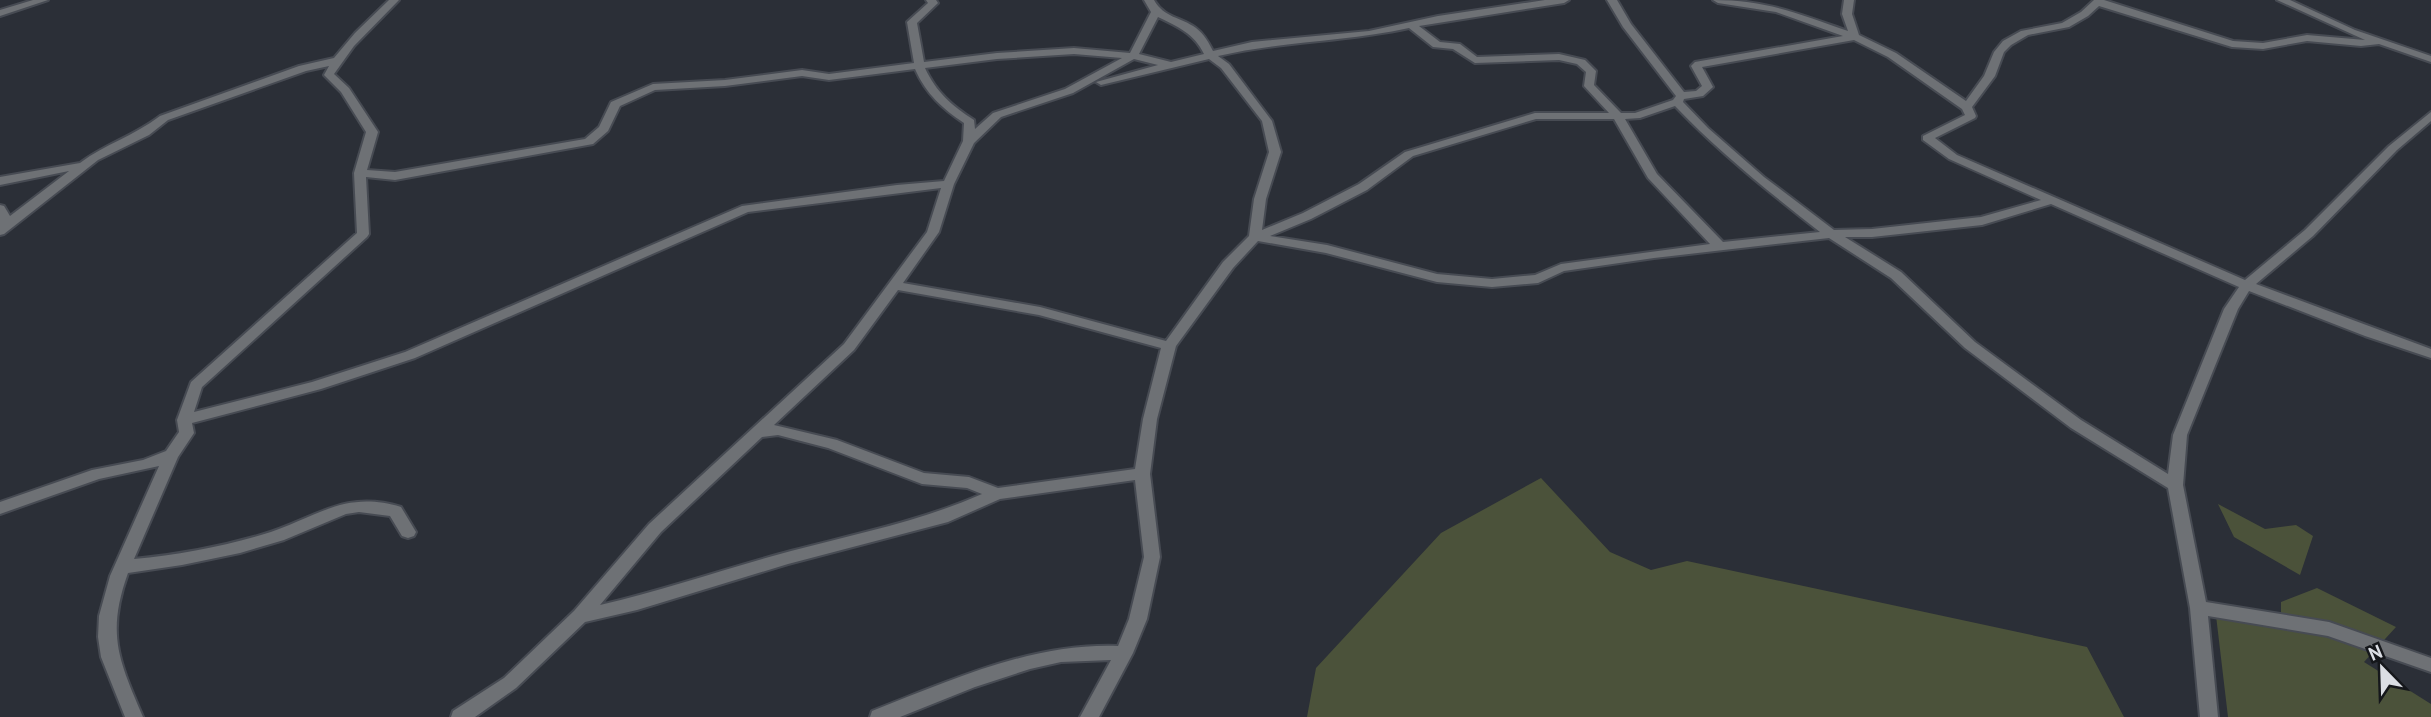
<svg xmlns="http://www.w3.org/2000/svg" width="2431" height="717" font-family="'PT Sans',sans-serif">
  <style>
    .green { fill: #4b523a }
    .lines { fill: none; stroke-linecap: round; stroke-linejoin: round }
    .minor-casing { stroke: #474b53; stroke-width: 4 }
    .minor { fill: #6e7175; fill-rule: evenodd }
  </style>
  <rect width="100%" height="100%" fill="#2b2f37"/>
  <g class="green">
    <path d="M1541 478 1610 552 1651 570 1687 561 2087 647 2124 717H1307L1316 668 1441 533Z"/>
    <path d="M2218 504 2265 529 2296 525 2313 536 2300 575 2234 537Z"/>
    <path d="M2317 588 2396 627 2364 662 2431 704V717H2228L2215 607 2281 615V602Z"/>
  </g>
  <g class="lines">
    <defs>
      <g id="minor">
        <path d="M33 0H48L0 16V10Z"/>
        <path d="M389 0H399L354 46 334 74 349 88 378 132 367 170 395 172 585 139 599 127 611 102 653 84 725 80 802 70 829 74 914 63 907 22 928 3 926 0H936L938 3 917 23 924 62 997 53 1074 48 1130 53 1151 12 1144 0H1154C1164 18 1181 17 1196 28 1204 34 1209 43 1213 51L1252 42 1369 31 1438 16 1545 0H1569L1564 3 1419 26 1440 42 1460 44 1477 57 1559 54 1585 60 1596 71 1594 85 1621 113H1635L1673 100 1676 96 1623 27 1607 0H1617L1631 24 1684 92 1696 91 1702 86 1691 66 1695 62 1843 36 1776 12 1718 3 1713 0C1767 0 1799 14 1848 31L1842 14 1844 0H1854L1852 14 1859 35 1896 53 1966 101 1984 76 1994 52 2003 41 2021 31 2062 23 2081 12 2094 0H2104L2233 41 2263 43 2307 35 2365 40 2277 0H2290L2355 30 2431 56V62L2379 44 2361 46 2307 41 2263 49 2232 47 2099 6 2088 16 2069 27 2028 35 2011 45 2004 52 1995 76 1972 107 1976 116 1975 118 1935 138 1957 155 2245 280 2305 230 2389 146 2431 112V121L2397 150 2313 236 2256 284 2431 349V358L2365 336 2249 291 2238 309 2187 435 2183 485 2206 602 2329 622 2431 658V672L2328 636 2208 616 2218 717H2200L2190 608 2168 488 2071 428 1965 348 1891 278 1829 238 1654 258 1564 271 1538 283 1492 287 1437 282 1326 253 1258 241 1233 268 1176 346 1157 419 1150 474 1160 557 1147 619 1133 653 1099 717H1080L1111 660 1061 662 1030 669 975 687 900 717H870L872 711C952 680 1031 643 1118 646L1129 619 1144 557 1135 480 1000 499 948 522 788 564 637 610 585 622 516 688 475 717H451L453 711 504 678 574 611 649 524 844 344 927 232 941 188 748 212 415 358 321 389 192 423 194 433 178 457 134 559C177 555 220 547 261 535 314 520 342 489 401 507L416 532 414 536 408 538 402 536 390 516 359 512 346 514 284 540 240 553 182 565 128 573C106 634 119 661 143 717H125L101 657 98 637 99 616 110 576 159 466 99 479 0 514V502L92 470 143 460 166 451 179 432 177 420 191 382 357 233 354 173 366 132 341 92 324 75 329 66 306 71 168 120 149 135 98 160 4 234 0 235V205L4 206 10 216 69 171 0 185V177L80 163C105 144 134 136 160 116L299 66 334 58 355 33ZM1158 17C1178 27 1194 33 1204 54L1171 62 1139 54ZM1409 28 1433 47 1453 49 1475 63 1559 60 1577 64 1586 72 1584 86 1609 113H1535L1405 152 1359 184 1303 213 1262 230 1266 199 1281 152 1272 121 1229 64 1218 56C1281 41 1346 42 1409 28ZM1854 40 1888 57 1962 109 1965 115 1923 136V140L1949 159 2041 200 1981 217 1872 229 1834 230 1764 177 1708 128 1683 102 1684 99 1703 96 1713 87 1702 67ZM1074 54 1122 58 1065 89 993 113 975 129 974 120C952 106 936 92 925 68L997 59ZM1134 59 1158 65 1096 82 1101 85 1209 59 1221 68 1262 121 1269 152 1254 199 1249 236 1223 262 1166 341 1040 307 903 283 939 232 954 184 974 143 1001 117 1073 93ZM915 69C926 94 943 109 964 123L963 141 944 181 897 185 742 206 405 352 312 382 194 412 202 387 367 237 369 234 366 177 395 180 593 144 608 131 620 106 655 90 725 86 802 76 829 80ZM1675 106C1720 153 1769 192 1820 232L1723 242 1657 174 1625 119 1640 118ZM1536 119H1614L1648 178 1710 244 1561 264 1535 275 1492 279 1437 274 1327 245 1270 236 1311 219 1367 190 1413 156ZM2051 204 2239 287 2224 309 2173 435 2168 474 2081 420 1975 342 1901 272 1845 237H1872L1982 225ZM898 290 1039 315 1161 348 1143 419 1135 469 998 488 969 477 924 473 837 440 774 425 854 350ZM778 435 828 448 922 484 967 488 982 494C921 521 856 534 791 551 727 568 665 590 600 605L661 532 762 437Z"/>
      </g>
    </defs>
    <use href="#minor" class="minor-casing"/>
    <use href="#minor" class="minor"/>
  </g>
  <g transform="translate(2382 668) rotate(337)" stroke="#15171b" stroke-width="5" paint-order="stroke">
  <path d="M0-5L12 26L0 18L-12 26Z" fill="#dbdee4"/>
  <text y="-10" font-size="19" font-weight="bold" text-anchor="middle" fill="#dbdee4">N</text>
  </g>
</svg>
